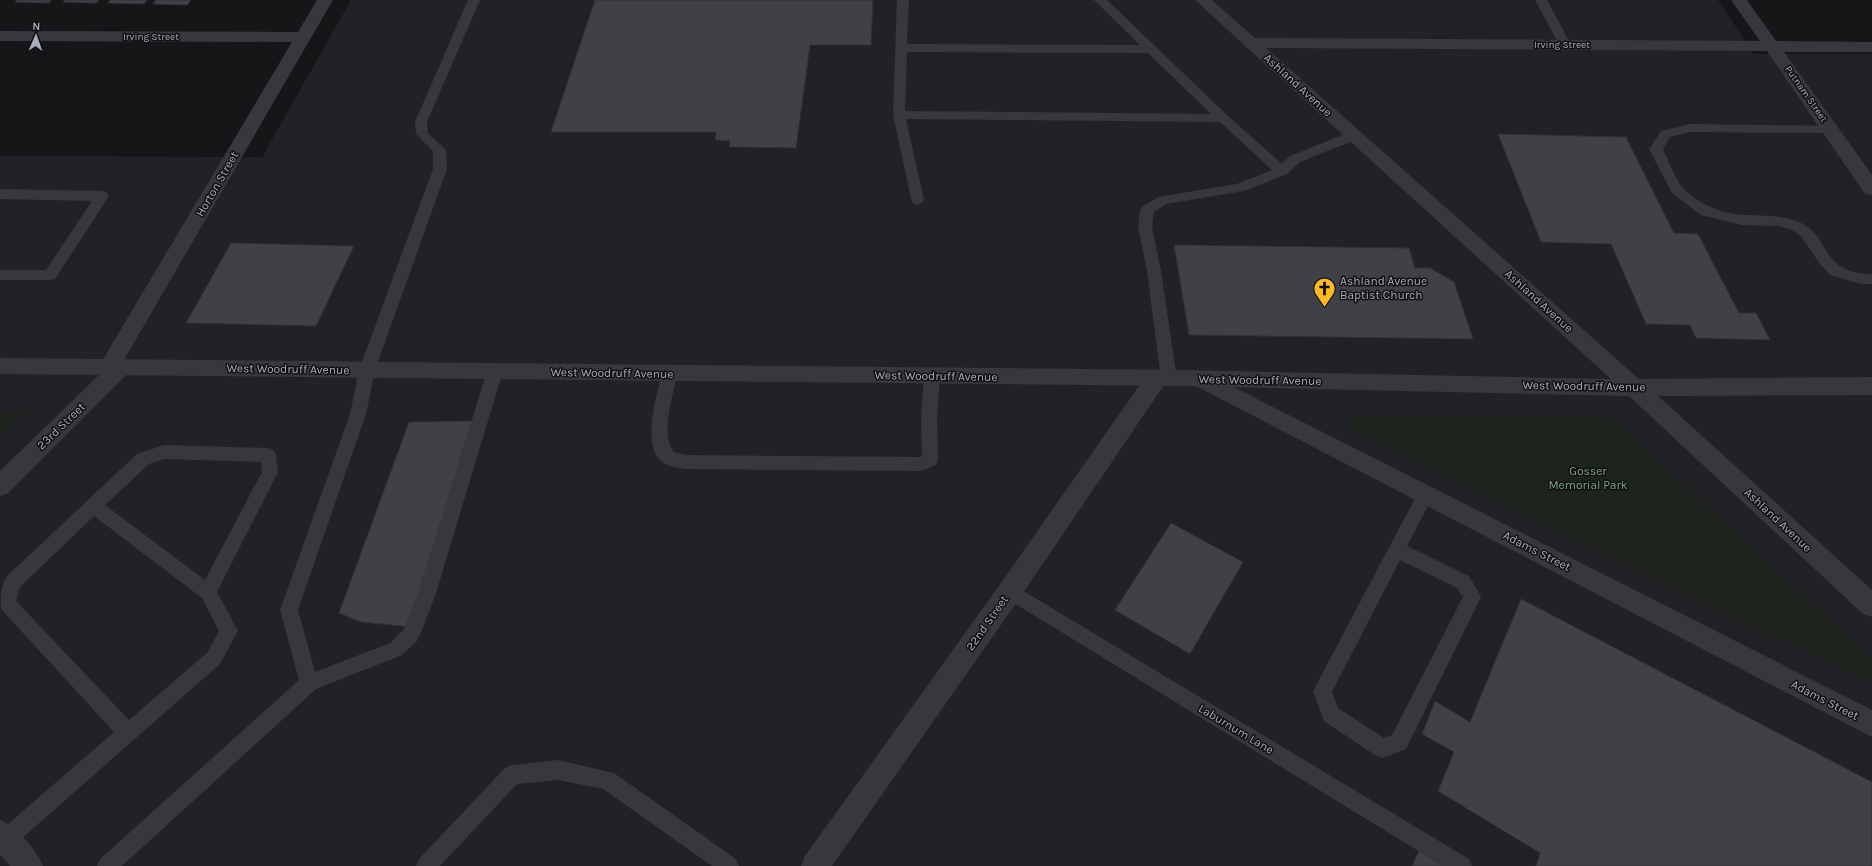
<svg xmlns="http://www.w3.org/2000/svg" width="1872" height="866" font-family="Karla,sans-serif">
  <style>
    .built { fill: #222226 }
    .green { fill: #1c241d }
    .building { fill: #404146; stroke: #303035 }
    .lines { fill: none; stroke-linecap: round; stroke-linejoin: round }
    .service { fill: #37383e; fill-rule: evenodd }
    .minor { fill: #37383e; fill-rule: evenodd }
    .tertiary { fill: #37383e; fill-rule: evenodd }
    .labels { text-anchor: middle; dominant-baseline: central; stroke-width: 3; stroke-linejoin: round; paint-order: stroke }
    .far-street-label { font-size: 10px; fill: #a8adb9; stroke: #111114 }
    .street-label { font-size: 12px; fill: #a8adb9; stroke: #111114 }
    .poi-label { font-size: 12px; fill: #a8adb9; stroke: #111114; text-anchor: start }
    .park-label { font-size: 12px; fill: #7ea581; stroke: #111114 }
  </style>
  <rect width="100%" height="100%" fill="#161619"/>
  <path class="built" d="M351 0H1718L1754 54H1872V866H0V156L262 157Z"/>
  <g class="green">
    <path d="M0 413H26L0 438Z"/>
    <path d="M1358 416 1611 417 1872 659V684L1359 433 1351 428 1347 421Z"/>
  </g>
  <g class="building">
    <path d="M17 0H51L49 3 15 2Z"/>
    <path d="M65 0H99L96 3 63 2Z"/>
    <path d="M110 0H147L144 4 108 3Z"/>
    <path d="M156 0H191L187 5 153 4Z"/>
    <path d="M595 0H873L871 45H810L796 148 729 147 730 141 715 140 716 132H551Z"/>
    <path d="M1498 134 1626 137 1674 233 1698 234 1739 313H1756L1770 340 1696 338 1690 325 1646 324 1611 244 1541 242Z"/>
    <path d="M231 243 354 246 316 326 186 323Z"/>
    <path d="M1174 245 1409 248 1415 268H1430L1454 282 1473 339 1189 335Z"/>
    <path d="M476 421 412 627 361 622 339 613 409 422Z"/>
    <path d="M1171 523 1243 562 1190 654 1115 610Z"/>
    <path d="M1521 599 1872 782V866H1536L1540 853 1438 791 1454 752 1422 734 1435 701 1470 722Z"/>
    <path d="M1419 851 1444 866H1412Z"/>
  </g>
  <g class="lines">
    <g class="service">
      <path d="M468 0H480L427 122 428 133 446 150 447 169 375 370 366 414 298 610 315 672 390 643 404 629 418 593 487 371 490 367 495 365 500 367 503 371 436 593 420 635 417 641 402 655 316 689 122 866H97L100 859 299 680 280 610 350 414 359 370 433 169V151L416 134 415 122Z"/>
      <path d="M897 0H909L907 44 1140 45 1094 0H1107L1227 115 1282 164 1290 156 1350 132H1360L1361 135 1360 138 1300 162 1287 174 1244 191 1166 204 1154 212 1152 227 1161 271 1177 379 1174 383 1169 385 1164 383 1161 379 1147 271 1138 227 1140 210 1142 207 1158 197 1237 184 1272 170 1220 122 906 119 924 200 922 203 917 205 912 203 893 115ZM907 52 1148 53 1211 114 905 111Z"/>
      <path d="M1535 0H1547L1571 45 1569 48H1561Z"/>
      <path d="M1690 124 1835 126 1836 129 1835 132 1830 133 1690 132 1670 137 1663 149C1668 160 1675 178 1682 187 1698 205 1725 215 1748 215 1765 216 1783 215 1799 222 1832 236 1819 274 1872 274V284H1861L1830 275 1820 264 1800 235 1790 229 1779 226 1742 225 1701 215 1672 193 1649 149 1661 131Z"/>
      <path d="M0 189 102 191 107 193 109 196 55 279 50 280H0V270H46L92 201 0 199Z"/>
      <path d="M670 367 675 369 678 373C673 393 660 435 674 452L686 455 920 457 922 456 921 417 924 376 927 372 932 370 937 372 940 376 937 417 938 460 936 465 921 471 686 469C679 468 668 467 662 462 641 445 657 395 662 373L665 369Z"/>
      <path d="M164 445 268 448 274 450 276 455 278 472 217 592 238 631 220 664 12 847 5 850 0 848V831L114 732 1 609C0 598 1 587 6 577L137 454ZM164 459 261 462 262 472 205 580 105 505 149 464ZM94 516 202 598 219 631 208 652 129 720 16 601 20 587Z"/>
      <path d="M1426 487 1432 489 1434 494 1407 546 1469 576 1481 597 1406 749 1382 758 1375 755 1324 721 1313 691 1420 489ZM1400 560 1457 588 1463 597 1392 735 1384 738 1338 708 1332 692Z"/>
      <path d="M1010 583 1469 859 1472 866H1443L1004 597 1001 591 1004 585Z"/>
      <path d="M558 760 614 773 736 859 739 866H712L603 789 558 780 517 784 440 866H416L419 859 505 768 512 765Z"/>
    </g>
    <g class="minor">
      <path d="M317 0H333L124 360 128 361 132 367 128 373 8 493 0 496V471L101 373 98 367 102 361 292 42 0 41V31L298 32Z"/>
      <path d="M1731 0H1747L1776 41 1872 42V52H1784L1872 175V195L1865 194 1767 51 1251 48 1245 47 1243 43 1245 39 1251 38 1760 41Z"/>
      <path d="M1156 371 1164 373 1167 379 1164 385 1019 599 832 866H801L805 856 1001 583 1148 373Z"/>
      <path d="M1202 371 1872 710V737L1194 385 1191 379 1194 373Z"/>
    </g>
    <g class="tertiary">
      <path d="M1195 0H1212L1639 379 1872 377V395L1658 396 1872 590V617L1863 614 1629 396 1179 386 0 374V358L1179 370 1611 379Z"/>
      <path d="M0 820C17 827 36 849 43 866H10L0 855Z"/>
    </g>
  </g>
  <defs>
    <symbol id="church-pin" viewBox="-11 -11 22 30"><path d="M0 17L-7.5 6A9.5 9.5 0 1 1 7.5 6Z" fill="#fab92d" stroke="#111114"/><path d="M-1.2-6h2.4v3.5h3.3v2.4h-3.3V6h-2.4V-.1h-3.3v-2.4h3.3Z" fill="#111"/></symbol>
  </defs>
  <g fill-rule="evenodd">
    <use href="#church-pin" x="1312" y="276" width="25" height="34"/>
  </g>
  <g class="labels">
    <g class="far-street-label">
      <text x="151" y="37">Irving Street</text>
      <text x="1562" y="45">Irving Street</text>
      <text transform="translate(1806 94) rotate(55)">Putnam Street</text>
    </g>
    <g class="street-label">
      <text transform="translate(1298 85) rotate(42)">Ashland Avenue</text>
      <text transform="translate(217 184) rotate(-60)">Horton Street</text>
      <text transform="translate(1539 301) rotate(42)">Ashland Avenue</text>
      <text transform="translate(288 369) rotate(1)">West Woodruff Avenue</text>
      <text transform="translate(612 373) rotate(1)">West Woodruff Avenue</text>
      <text transform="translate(936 376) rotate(1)">West Woodruff Avenue</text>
      <text transform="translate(1260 380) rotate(1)">West Woodruff Avenue</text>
      <text transform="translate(1584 386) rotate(1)">West Woodruff Avenue</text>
      <text transform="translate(61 426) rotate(-44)">23rd Street</text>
      <text transform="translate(1778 520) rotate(43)">Ashland Avenue</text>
      <text transform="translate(1537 551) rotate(27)">Adams Street</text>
      <text transform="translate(987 623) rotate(-55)">22nd Street</text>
      <text transform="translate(1825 700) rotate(27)">Adams Street</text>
      <text transform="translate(1236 729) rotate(31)">Laburnum Lane</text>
    </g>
    <g class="poi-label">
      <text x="1340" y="281">Ashland Avenue<tspan x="1340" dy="14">Baptist Church</tspan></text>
    </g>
    <g class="park-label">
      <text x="1588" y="471">Gosser<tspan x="1588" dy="14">Memorial Park</tspan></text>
    </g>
  </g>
  <g transform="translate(36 36) rotate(2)" stroke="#111114" stroke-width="3" paint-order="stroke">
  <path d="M0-3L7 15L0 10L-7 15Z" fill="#a8adb9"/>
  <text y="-6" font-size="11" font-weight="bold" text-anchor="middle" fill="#a8adb9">N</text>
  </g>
</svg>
